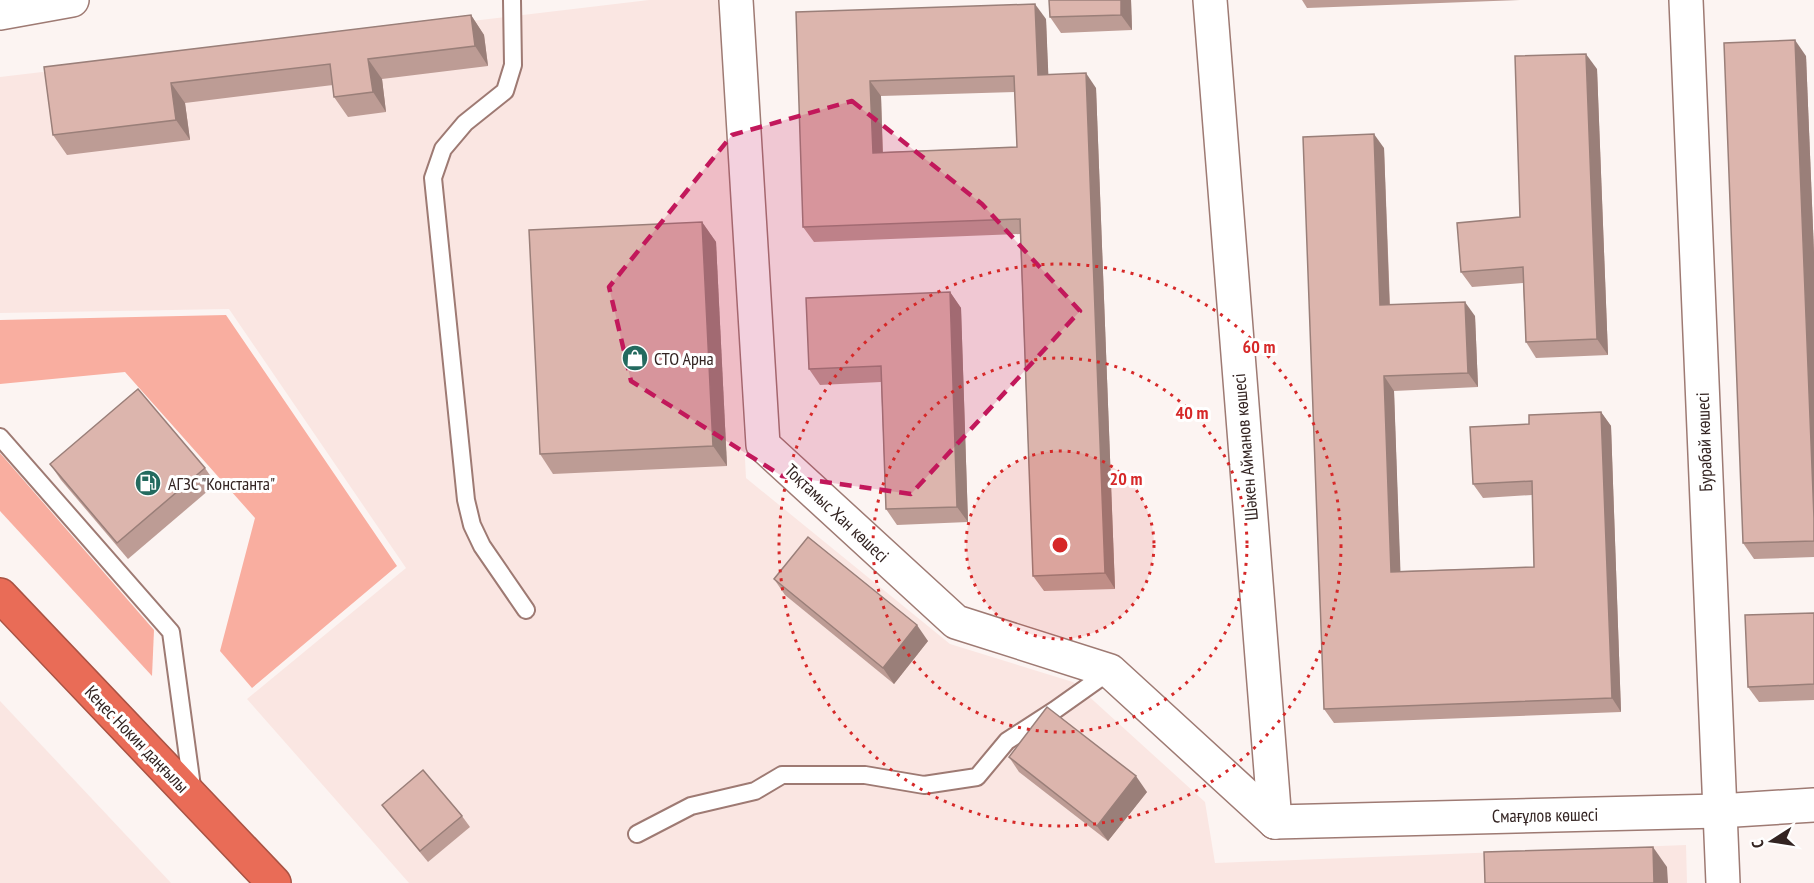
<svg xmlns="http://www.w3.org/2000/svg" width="1814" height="883" font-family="'PT Sans Narrow',sans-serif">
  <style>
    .built { fill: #fae6e2 }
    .green { fill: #f9aea0 }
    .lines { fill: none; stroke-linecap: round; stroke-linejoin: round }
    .lane-casing { stroke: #9e7a73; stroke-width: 20 }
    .street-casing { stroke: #9e7a73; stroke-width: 36 }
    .secondary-casing { stroke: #9e7a73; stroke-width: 36 }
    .highway-casing { stroke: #a95344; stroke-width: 36 }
    .lane { stroke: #fff; stroke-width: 16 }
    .street { stroke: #fff; stroke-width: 33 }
    .secondary { stroke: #fff; stroke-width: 33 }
    .highway { stroke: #e96c57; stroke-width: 33 }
    .wall { fill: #bd9c95; fill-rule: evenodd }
    .shaded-wall { fill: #9a7f79 }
    .building { fill: #dcb5ad; stroke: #9a7f79; stroke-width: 1.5; fill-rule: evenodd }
    .marked { fill: #c2185b; fill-opacity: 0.2; stroke: #c2185b; stroke-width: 4.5; stroke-dasharray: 12 8; stroke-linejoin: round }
    .ring { fill: none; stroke: #d62828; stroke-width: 3; stroke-dasharray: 3 6 }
    .labels { text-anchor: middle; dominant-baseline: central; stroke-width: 6; stroke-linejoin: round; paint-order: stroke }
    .poi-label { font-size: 18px; fill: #332422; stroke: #fff; text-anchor: start }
    .street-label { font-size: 18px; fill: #332422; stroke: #fff }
    .centre { fill: #d62828; stroke: #fff; stroke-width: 3 }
    .ring-label { font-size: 18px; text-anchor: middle; font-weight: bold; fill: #d62828; stroke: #fff; stroke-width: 6; stroke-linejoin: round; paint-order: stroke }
  </style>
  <rect width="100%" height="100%" fill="#fcf4f2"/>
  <g class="built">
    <path d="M649 0H721L746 478 950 644 1073 682 1205 802 1215 863 1686 845 1687 883H409L247 699 406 568 229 309 0 313V77Z"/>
    <path d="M0 701 171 883H0Z"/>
  </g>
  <g class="green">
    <path d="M226 315 397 566 252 688 220 651 255 518 125 372 0 384V320Z"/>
    <path d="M0 453 154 630 152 676 0 511Z"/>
  </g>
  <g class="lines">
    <defs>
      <g id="lane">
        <path d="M512 0 513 65 505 91 465 123 443 149 433 178 466 500 472 525 482 546 526 610"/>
        <path d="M0 437 171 632 193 794"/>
        <path d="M637 834 691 806 755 791 782 775H865L924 785 977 777 1007 741 1055 710 1110 671"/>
      </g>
      <g id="street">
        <path d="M736 0 763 445 956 622 1110 671 1275 822"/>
        <path d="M1210 0 1275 822"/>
        <path d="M1275 822 1719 811 1814 805"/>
      </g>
      <g id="secondary">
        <path d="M1686 0 1723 883"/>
        <path d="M0 13 72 0"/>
      </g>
      <path id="highway" d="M0 595 274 883"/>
    </defs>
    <use href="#lane" class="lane-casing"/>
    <use href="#street" class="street-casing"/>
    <use href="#secondary" class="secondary-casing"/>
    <use href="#highway" class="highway-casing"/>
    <use href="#lane" class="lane"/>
    <use href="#street" class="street"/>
    <use href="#secondary" class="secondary"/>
    <use href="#highway" class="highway"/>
  </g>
  <g class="wall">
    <path d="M1131 0 1132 30 1061 33 1050 17Z"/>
    <path d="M1302 0H1520L1307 8Z"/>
    <path d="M796 12 1046 19 1048 75 1096 88 1115 589 1044 591 1033 576 1020 234 814 242 803 227ZM1015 92 1017 147 883 152 881 96Z"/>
    <path d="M471 15 484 35 488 66 382 79 386 112 348 117 334 97 333 85 185 103 190 140 67 155 53 135 44 67Z"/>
    <path d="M1806 56 1814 253V557L1754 559 1743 543Z"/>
    <path d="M1597 69 1608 355 1536 358 1526 342 1523 283 1472 287 1461 272 1520 217Z"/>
    <path d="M1384 148 1390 305 1475 316 1478 387 1394 391 1400 571 1534 567 1532 495 1483 498 1473 484 1529 424 1601 412 1611 426 1621 712 1334 723 1324 709Z"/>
    <path d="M702 222 716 242 727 466 553 474 540 454Z"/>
    <path d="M950 292 961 308 968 522 897 525 886 509 881 382 820 385 809 369Z"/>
    <path d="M50 464 205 468 216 484 128 559 61 480Z"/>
    <path d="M774 579 928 641 894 684 785 595Z"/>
    <path d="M1814 613V700L1759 702 1748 687Z"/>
    <path d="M1009 757 1147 792 1108 841 1019 772Z"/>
    <path d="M382 805 462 816 470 827 428 862 390 816Z"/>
  </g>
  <g class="shaded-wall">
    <path d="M1121 0H1131L1132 30 1121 15Z"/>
    <path d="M1035 4 1046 19 1049 90 1038 75Z"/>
    <path d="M471 15 484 35 488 66 475 46Z"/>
    <path d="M1795 40 1806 56 1814 253V518Z"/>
    <path d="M1586 54 1597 69 1608 355 1597 339Z"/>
    <path d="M368 59 382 79 386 112 373 92Z"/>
    <path d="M1086 73 1096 88 1115 589 1105 573Z"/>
    <path d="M870 81 881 96 883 168 873 153Z"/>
    <path d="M171 83 185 103 190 140 176 120Z"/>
    <path d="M1374 134 1384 148 1390 319 1380 305Z"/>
    <path d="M702 222 716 242 727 466 713 446Z"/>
    <path d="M950 292 961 308 968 522 957 507Z"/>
    <path d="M1465 302 1475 316 1478 387 1468 373Z"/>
    <path d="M1384 376 1394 391 1401 586 1391 572Z"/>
    <path d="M1601 412 1611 426 1621 712 1612 698Z"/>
    <path d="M917 625 928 641 894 684 883 668Z"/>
    <path d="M1136 776 1147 792 1108 841 1097 826Z"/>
    <path d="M1653 847 1667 867 1668 883H1654Z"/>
  </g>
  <g class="building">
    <path d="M1049 0H1121V15L1050 17Z"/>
    <path d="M1035 4 1038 75 1086 73 1105 573 1033 576 1020 219 803 227 796 12ZM1014 76 1017 147 873 153 870 81Z"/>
    <path d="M471 15 475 46 368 59 373 92 334 97 330 64 171 83 176 120 53 135 44 67Z"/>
    <path d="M1795 40 1814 518V541L1743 543 1724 43Z"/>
    <path d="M1586 54 1597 339 1526 342 1523 267 1461 272 1457 223 1520 217 1515 56Z"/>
    <path d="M1374 134 1380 305 1465 302 1468 373 1384 376 1391 572 1534 567 1532 481 1473 484 1470 427 1529 424V415L1601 412 1612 698 1324 709 1303 137Z"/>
    <path d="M702 222 713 446 540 454 529 230Z"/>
    <path d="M950 292 957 507 886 509 881 366 809 369 806 298Z"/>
    <path d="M138 389 205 468 117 543 50 464Z"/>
    <path d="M808 537 917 625 883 668 774 579Z"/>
    <path d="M1814 613V684L1748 687 1745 615Z"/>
    <path d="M1047 707 1136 776 1097 826 1009 757Z"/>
    <path d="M423 770 462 816 420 851 382 805Z"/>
    <path d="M1653 847 1654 883H1485L1484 852Z"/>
  </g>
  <path class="marked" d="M852 101 982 204 1080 311 911 494 782 476 631 381 609 287 732 135Z"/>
  <circle cx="1060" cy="545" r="94" fill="#d62828" fill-opacity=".12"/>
  <g class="ring">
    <circle cx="1060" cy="545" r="94"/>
    <circle cx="1060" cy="545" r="187"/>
    <circle cx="1060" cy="545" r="281"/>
  </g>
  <defs>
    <symbol id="shop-disc" viewBox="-11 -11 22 22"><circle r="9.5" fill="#236a5f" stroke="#fff"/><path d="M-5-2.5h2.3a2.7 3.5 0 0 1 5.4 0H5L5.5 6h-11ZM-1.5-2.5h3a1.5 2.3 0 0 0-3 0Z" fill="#fff"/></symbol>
    <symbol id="fuel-disc" viewBox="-11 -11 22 22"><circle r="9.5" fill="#236a5f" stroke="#fff"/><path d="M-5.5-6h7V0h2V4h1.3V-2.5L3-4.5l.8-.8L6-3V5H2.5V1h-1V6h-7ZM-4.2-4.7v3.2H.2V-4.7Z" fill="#fff"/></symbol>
  </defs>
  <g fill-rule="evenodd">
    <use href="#shop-disc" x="620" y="343" width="30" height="30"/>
    <use href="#fuel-disc" x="133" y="468" width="30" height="30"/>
  </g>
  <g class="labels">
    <g class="poi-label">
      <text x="654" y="358">СТО Арна</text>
      <text x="168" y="483">АГЗС "Константа"</text>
    </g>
    <g class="street-label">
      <text transform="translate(1704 442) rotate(-92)">Бурабай көшесі</text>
      <text transform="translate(1245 447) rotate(-95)">Шәкен Айманов көшесі</text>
      <text transform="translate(837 513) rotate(43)">Тоқтамыс Хан көшесі</text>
      <text transform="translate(137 739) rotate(46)">Кеңес Нокин даңғылы</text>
      <text transform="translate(1545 815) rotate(-1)">Смағұлов көшесі</text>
    </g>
  </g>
  <circle cx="1060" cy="545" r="9" class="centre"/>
  <g class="ring-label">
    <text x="1259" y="353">60 m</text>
    <text x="1192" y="419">40 m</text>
    <text x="1126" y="485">20 m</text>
  </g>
  <g transform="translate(1772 841) rotate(258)" stroke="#ffffff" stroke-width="4.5" paint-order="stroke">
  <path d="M0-4.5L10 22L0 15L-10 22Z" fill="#332422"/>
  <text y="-9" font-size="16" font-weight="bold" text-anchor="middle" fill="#332422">С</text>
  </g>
</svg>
